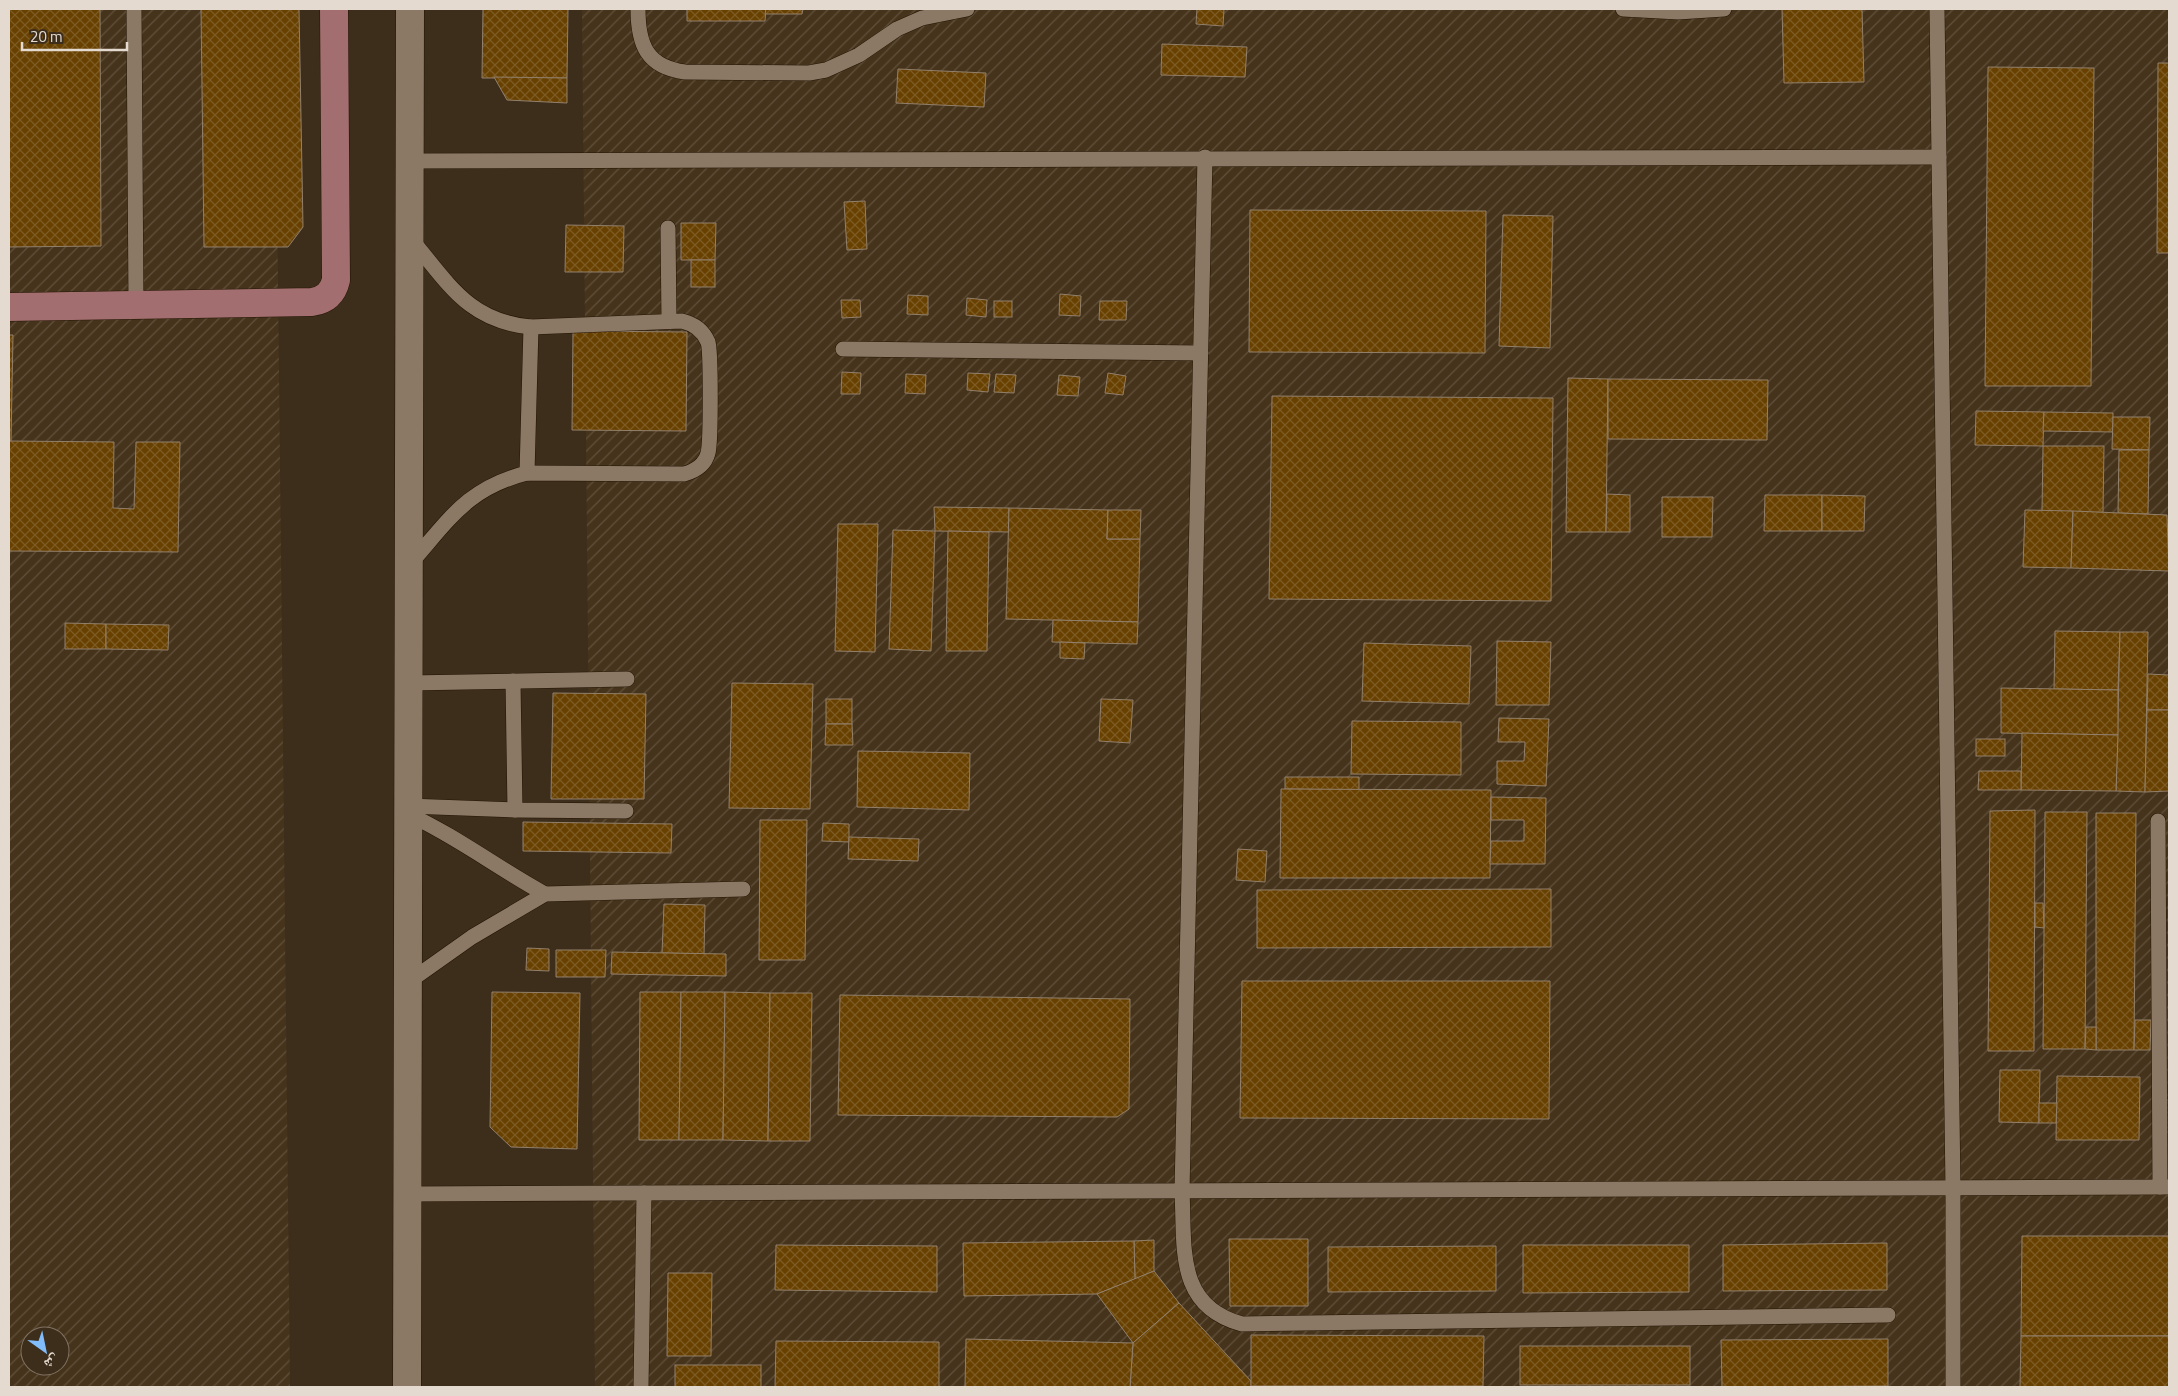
<svg xmlns="http://www.w3.org/2000/svg" width="2178" height="1396" font-family="'Titillium Web','Noto Naskh Arabic',sans-serif">
  <style>
    .industrial { fill: url(#industrial-furrows); fill-rule: evenodd }
    .building { fill: url(#building-cross-hatch); stroke: #92806c }
    .lines { fill: none; stroke-linecap: round; stroke-linejoin: round }
    .service-casing { stroke: #231504; stroke-width: 16 }
    .minor-casing { stroke: #231504; stroke-width: 29 }
    .secondary-casing { stroke: #231504; stroke-width: 29 }
    .service { stroke: #8b7965; stroke-width: 15 }
    .minor { stroke: #8b7965; stroke-width: 28 }
    .secondary { stroke: #a26e6f; stroke-width: 28 }
  </style>
  <defs>
    <pattern id="industrial-furrows" width="10" height="10" patternUnits="userSpaceOnUse" patternTransform="scale(1.25)"><rect width="10" height="10" fill="#46331b"/><path d="M-1 1l2-2M0 10L10 0M9 11l2-2" fill="none" stroke="#61503b"/></pattern>
    <pattern id="building-cross-hatch" width="8" height="8" patternUnits="userSpaceOnUse" patternTransform="scale(1.25)"><rect width="8" height="8" fill="#684000"/><path d="M0 0l8 8M0 8l8-8" fill="none" stroke="#7d5b24"/></pattern>
  </defs>
  <rect width="100%" height="100%" fill="#3d2d1b"/>
  <g class="industrial">
    <path d="M9 9H275L290 1387H9ZM30 1336H60V1366H30Z"/>
    <path d="M582 9H2169V1387H595Z"/>
  </g>
  <g class="building">
    <path d="M9 9H100L101 246 9 247Z"/>
    <path d="M201 9H299L303 227 288 247H204Z"/>
    <path d="M483 9H568L567 78H482Z"/>
    <path d="M687 9H766L765 21H687Z"/>
    <path d="M766 9H803L802 14H765Z"/>
    <path d="M1197 9H1224L1223 26 1196 24Z"/>
    <path d="M1782 9H1862L1864 82 1784 83Z"/>
    <path d="M1162 44 1247 47 1245 77 1161 75Z"/>
    <path d="M2158 63H2169V253H2157Z"/>
    <path d="M1988 67 2094 68 2091 386H1985Z"/>
    <path d="M898 69 986 73 984 107 896 103Z"/>
    <path d="M494 77 567 78V103L507 100Z"/>
    <path d="M865 201 867 249 847 250 844 202Z"/>
    <path d="M1250 210 1486 211 1485 353 1249 352Z"/>
    <path d="M1503 215 1553 216 1550 348 1499 346Z"/>
    <path d="M681 223H716L715 260H681Z"/>
    <path d="M566 225 624 226 623 272H565Z"/>
    <rect x="691" y="260" width="24" height="27"/>
    <path d="M1060 294 1081 296 1080 316 1059 315Z"/>
    <path d="M908 295 928 296V315L907 314Z"/>
    <path d="M967 298 987 300 986 317 966 315Z"/>
    <path d="M841 300H860L861 317 842 318Z"/>
    <rect x="994" y="301" width="18" height="16"/>
    <path d="M1100 301H1127L1126 320H1099Z"/>
    <path d="M573 331 687 332 686 431 572 430Z"/>
    <path d="M9 335H13L11 441H9Z"/>
    <path d="M842 372 861 373 860 394H841Z"/>
    <path d="M968 373 990 374 988 392 967 390Z"/>
    <path d="M1108 373 1126 376 1123 395 1105 393Z"/>
    <path d="M906 374 926 375 925 394 905 393Z"/>
    <path d="M996 374 1016 375 1014 393 994 392Z"/>
    <path d="M1059 375 1080 377 1078 396 1057 395Z"/>
    <path d="M1568 378 1608 379 1606 532H1566Z"/>
    <path d="M1608 379 1768 380 1767 440 1608 439Z"/>
    <path d="M1272 396 1553 398 1551 601 1269 599Z"/>
    <path d="M1976 411 2044 412 2043 446 1975 445Z"/>
    <path d="M2044 412 2113 413V432L2043 431Z"/>
    <path d="M2113 417H2150L2149 450 2112 449Z"/>
    <path d="M9 441 114 442 113 508 134 509 136 442H180L178 552 9 551Z"/>
    <path d="M2043 446H2104L2103 513 2042 511Z"/>
    <path d="M2119 450H2149L2148 514 2118 513Z"/>
    <path d="M1607 494 1630 495V532H1606Z"/>
    <path d="M1765 495H1822V531H1764Z"/>
    <path d="M1822 495 1865 496 1864 531H1822Z"/>
    <path d="M1662 497H1713L1712 537H1662Z"/>
    <path d="M934 507 1009 508V532L935 531Z"/>
    <path d="M1009 508 1108 510 1107 539H1140L1138 622 1006 619Z"/>
    <path d="M1108 510H1141L1140 539H1107Z"/>
    <path d="M2025 510 2073 511 2071 568 2023 567Z"/>
    <path d="M2073 511 2167 515 2169 571 2071 568Z"/>
    <path d="M838 524H878L875 652 835 651Z"/>
    <path d="M893 530 935 531 931 651 889 649Z"/>
    <path d="M948 531 989 532 987 651H946Z"/>
    <path d="M1053 620 1138 622 1137 644 1052 642Z"/>
    <path d="M65 623 106 624V649H65Z"/>
    <path d="M106 624 169 625 168 650 106 649Z"/>
    <path d="M2055 631 2120 632 2118 690 2054 689Z"/>
    <path d="M2120 632H2148L2145 792 2116 791Z"/>
    <path d="M1497 641 1551 642 1549 705H1496Z"/>
    <path d="M1060 642 1085 643 1084 659 1060 658Z"/>
    <path d="M1364 643 1471 646 1469 704 1362 701Z"/>
    <path d="M2148 674 2169 675V710H2147Z"/>
    <path d="M732 683 813 684 810 809 729 808Z"/>
    <path d="M2001 688 2118 690V735L2001 733Z"/>
    <path d="M553 693 646 694 644 799H551Z"/>
    <rect x="826" y="699" width="26" height="25"/>
    <path d="M1101 699 1133 700 1130 743 1099 741Z"/>
    <path d="M2147 710H2169V791L2145 792Z"/>
    <path d="M1499 718 1549 719 1546 786 1497 784V761H1524L1525 742H1498Z"/>
    <path d="M1352 721 1461 722V775L1351 774Z"/>
    <path d="M826 724H852L853 745H825Z"/>
    <path d="M2022 733 2118 735 2116 791 2021 790Z"/>
    <rect x="1976" y="739" width="29" height="17"/>
    <path d="M858 751 970 753 969 810 857 807Z"/>
    <path d="M1979 771H2021V790H1978Z"/>
    <path d="M1285 777H1359V790L1285 789Z"/>
    <path d="M1281 789 1491 790 1490 878H1280Z"/>
    <path d="M1491 797 1546 798 1545 864H1490L1491 841H1524V820H1491Z"/>
    <path d="M2035 810 2034 1051H1988L1990 811Z"/>
    <path d="M2045 812H2087L2085 1049H2043Z"/>
    <path d="M2096 813H2136L2134 1050H2096Z"/>
    <path d="M760 820H807L805 960H759Z"/>
    <path d="M523 822 672 824 671 853 523 851Z"/>
    <path d="M823 823 849 824V842L822 841Z"/>
    <path d="M849 837 919 839 918 861 848 859Z"/>
    <path d="M1238 849 1267 851 1265 882 1236 880Z"/>
    <path d="M1551 889V947L1257 948V890Z"/>
    <path d="M2035 903H2043L2044 928 2035 927Z"/>
    <path d="M664 904 705 905 704 954 662 953Z"/>
    <path d="M527 948 549 949V971L526 970Z"/>
    <path d="M556 950H606L605 977H556Z"/>
    <path d="M612 952 726 954V976L611 974Z"/>
    <path d="M1242 981H1550L1549 1119 1240 1118Z"/>
    <path d="M492 992 580 993 577 1149 511 1147 490 1127Z"/>
    <path d="M640 992H681L679 1140H639Z"/>
    <path d="M681 992H725L723 1140H679Z"/>
    <path d="M725 992 770 993 768 1141 723 1140Z"/>
    <path d="M770 993H812L810 1141H768Z"/>
    <path d="M840 995 1130 999 1129 1109 1117 1117 838 1115Z"/>
    <path d="M2135 1020H2151L2150 1050H2134Z"/>
    <path d="M2086 1027H2096V1050L2085 1049Z"/>
    <path d="M2000 1070H2040L2039 1123 1999 1122Z"/>
    <path d="M2057 1076 2140 1077 2139 1140H2056Z"/>
    <rect x="2161" y="1100" width="8" height="32"/>
    <path d="M2039 1103H2057L2056 1123H2039Z"/>
    <path d="M2022 1236H2169V1336H2021Z"/>
    <path d="M1229 1239H1308V1306H1230Z"/>
    <path d="M1154 1240V1271L1135 1279 1134 1241Z"/>
    <path d="M1134 1241 1135 1279 1097 1294 964 1296 963 1243Z"/>
    <path d="M1887 1243V1290L1723 1291V1245Z"/>
    <path d="M776 1245 937 1246V1292L775 1290Z"/>
    <path d="M1523 1245H1689V1292L1523 1293Z"/>
    <path d="M1496 1246V1291L1328 1292V1247Z"/>
    <path d="M1154 1271 1179 1303 1133 1343 1097 1294Z"/>
    <path d="M668 1273H712L711 1356H667Z"/>
    <path d="M1179 1303 1251 1381V1387H1130L1133 1343Z"/>
    <path d="M1251 1335 1484 1336 1483 1386H1251Z"/>
    <path d="M2021 1336H2169V1387H2020Z"/>
    <path d="M966 1339 1133 1343 1130 1387H965Z"/>
    <path d="M1888 1339V1386L1722 1387 1721 1340Z"/>
    <path d="M776 1341 939 1342V1387H775Z"/>
    <rect x="1520" y="1346" width="170" height="39"/>
    <rect x="675" y="1365" width="86" height="22"/>
  </g>
  <g class="lines">
    <defs>
      <g id="service">
        <path d="M134 9 136 304"/>
        <path d="M638 9C638 45 647 67 685 72L809 73 826 70 859 55 897 29 922 18 967 9"/>
        <path d="M1623 9 1678 12 1724 9"/>
        <path d="M1937 9 1953 1188V1387"/>
        <path d="M1205 157 1182 1191C1185 1247 1175 1306 1242 1324L1888 1315"/>
        <path d="M409 161 1939 157"/>
        <path d="M668 228 669 321"/>
        <path d="M843 349 1201 353"/>
        <path d="M527 473 531 327"/>
        <path d="M410 564C449 520 467 488 527 473L684 474C695 471 705 465 708 453 711 442 711 351 708 342 703 330 694 324 682 321L531 327C467 321 448 282 410 238"/>
        <path d="M513 681 515 810"/>
        <path d="M409 683 627 679"/>
        <path d="M408 806 515 810 626 811"/>
        <path d="M408 814C456 836 499 869 545 894"/>
        <path d="M2158 821 2160 1187"/>
        <path d="M407 983 472 937 545 894 743 889"/>
        <path d="M407 1194 2169 1187"/>
        <path d="M641 1387 644 1193"/>
      </g>
      <path id="minor" d="M407 1387 410 9"/>
      <path id="secondary" d="M9 307 312 302C325 300 333 293 336 280L334 9"/>
    </defs>
    <use href="#service" class="service-casing"/>
    <use href="#minor" class="minor-casing"/>
    <use href="#secondary" class="secondary-casing"/>
    <use href="#service" class="service"/>
    <use href="#minor" class="minor"/>
    <use href="#secondary" class="secondary"/>
  </g>
  <rect width="2178" height="1396" fill="none" stroke="#e4dacf" stroke-width="20"/>
  <g transform="translate(45 1351) rotate(147)"><circle r="24" fill="#3d2d1b" stroke="#807263"/>
  <path d="M0-4L9 19L0 12L-9 19Z" fill="#80bdfa"/>
  <text y="-8" font-size="14" font-weight="bold" text-anchor="middle" fill="#e4dacf">ش</text>
  </g>
  <path d="M22 42v8h105v-8" fill="none" stroke="#e4dacf" stroke-width="2.5"/>
  <text x="30" y="42" font-size="15" fill="#e4dacf" stroke="#3d2d1b" stroke-width="4" paint-order="stroke">20 m</text>
</svg>
